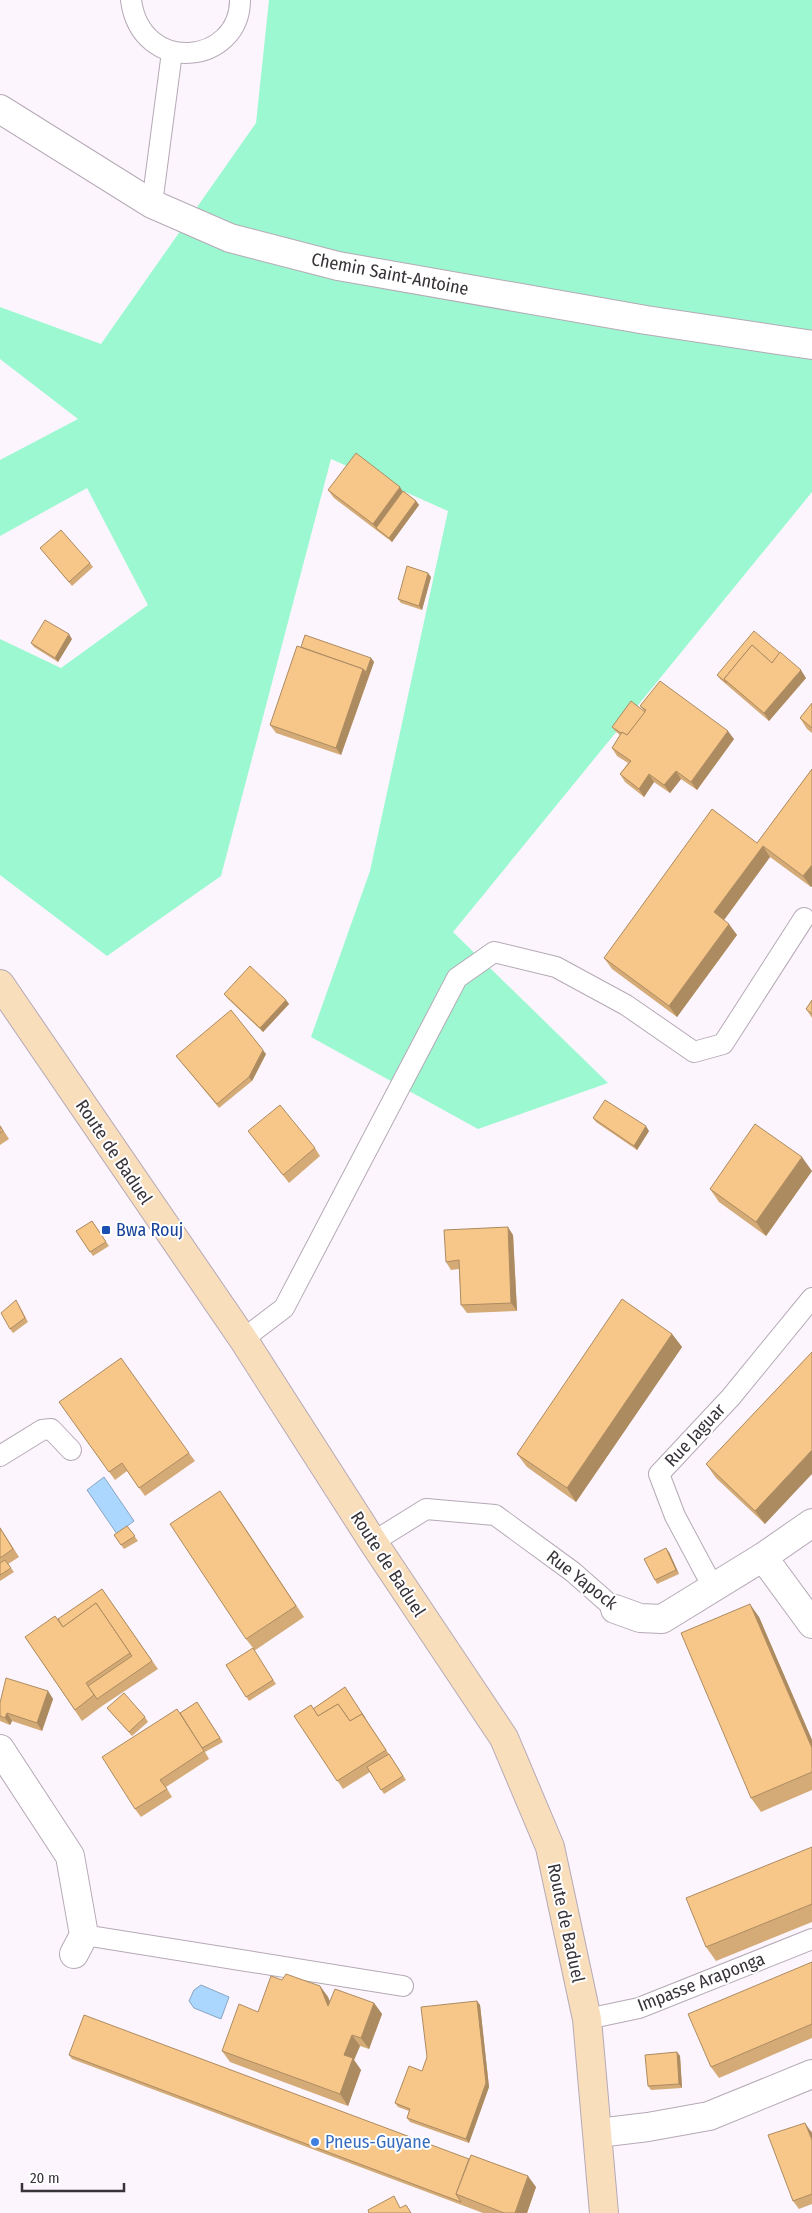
<svg xmlns="http://www.w3.org/2000/svg" width="812" height="2213" font-family="'Fira Sans Condensed',sans-serif">
  <style>
    .green { fill: #9cf8d0 }
    .water { fill: #abd6fd; stroke: #88a5c2 }
    .lines { fill: none; stroke-linecap: round; stroke-linejoin: round }
    .service-casing { stroke: #b5a9b6; stroke-width: 22 }
    .minor-casing { stroke: #b5a9b6; stroke-width: 30 }
    .secondary-casing { stroke: #b5a9b6; stroke-width: 30 }
    .service { stroke: #fff; stroke-width: 20 }
    .minor { stroke: #fff; stroke-width: 28 }
    .secondary { stroke: #f9debc; stroke-width: 28 }
    .wall { fill: #d4ab77 }
    .shaded-wall { fill: #ad8b61 }
    .building { fill: #f7c78a; stroke: #ad8b61 }
    .transit-dot { fill: #1a4fb4; stroke: #fff; stroke-width: 2 }
    .shop-dot { fill: #3f7fe0; stroke: #fff; stroke-width: 2 }
    .labels { text-anchor: middle; dominant-baseline: central; stroke-width: 4; stroke-linejoin: round; paint-order: stroke }
    .street-label { font-size: 18px; fill: #383339; stroke: #fff }
    .transit-label { font-size: 18px; fill: #164399; stroke: #fff; text-anchor: start }
    .shop-label { font-size: 18px; fill: #366cbe; stroke: #fff; text-anchor: start }
  </style>
  <rect width="100%" height="100%" fill="#fcf5fd"/>
  <path class="green" d="M269 0H812V492L453 932 608 1083 478 1129 311 1037 370 871 448 511 331 459 221 876 107 956 0 875V639L61 668 148 605 87 488 0 536V460L78 419 0 359V307L101 344 256 123Z"/>
  <g class="water">
    <path d="M104 1477 134 1521 117 1534 87 1490Z"/>
    <path d="M201 1985 229 1997 221 2019 194 2008 189 2001 194 1990Z"/>
  </g>
  <g class="lines">
    <defs>
      <g id="service">
        <path d="M131 0C141 76 240 65 240 0"/>
        <path d="M152 204 172 52"/>
        <path d="M243 1339 284 1308 457 978 494 952 556 967 626 1005 694 1052 723 1044 804 918"/>
        <path d="M0 1456 42 1430 51 1429 71 1450"/>
        <path d="M373 1542 426 1509 495 1515 573 1572 615 1609"/>
        <path d="M714 1589 675 1516 659 1474 731 1397 812 1298"/>
        <path d="M84 1935 403 1986"/>
        <path d="M587 2019 639 2008 812 1939"/>
      </g>
      <g id="minor">
        <path d="M0 109 152 204 230 238 338 266 646 320 812 345"/>
        <path d="M763 1557 812 1624"/>
        <path d="M615 1609 640 1618 662 1619 763 1557 812 1523"/>
        <path d="M0 1749 70 1856 84 1935 74 1954"/>
        <path d="M598 2133 648 2127 709 2116 812 2074"/>
      </g>
      <path id="secondary" d="M0 984 243 1339 373 1542 504 1738 550 1847 587 2019 604 2213"/>
    </defs>
    <use href="#service" class="service-casing"/>
    <use href="#minor" class="minor-casing"/>
    <use href="#secondary" class="secondary-casing"/>
    <use href="#service" class="service"/>
    <use href="#minor" class="minor"/>
    <use href="#secondary" class="secondary"/>
  </g>
  <g class="wall">
    <path d="M328 490 403 491 416 501 419 505 392 542 334 498Z"/>
    <path d="M40 548 90 563 93 567 72 586Z"/>
    <path d="M431 577 422 610 401 603 398 599Z"/>
    <path d="M72 639 58 662 34 647 31 643Z"/>
    <path d="M371 658 374 662 341 755 276 733 270 725Z"/>
    <path d="M717 675 806 678 769 721 720 679Z"/>
    <path d="M812 703V733L807 729 800 718Z"/>
    <path d="M640 706 734 739 697 790 681 779 670 793 654 782 644 797 625 782 620 774 628 763 617 756 612 748 620 735 615 731 612 727 644 711Z"/>
    <path d="M812 769V886L811 887 770 857 724 920 737 935 677 1017 612 969 604 958 757 843Z"/>
    <path d="M224 994 286 1000 289 1004 263 1032 227 998Z"/>
    <path d="M812 1000V1018L806 1009Z"/>
    <path d="M266 1054 252 1081 219 1108 176 1056Z"/>
    <path d="M593 1118 649 1131 637 1150 596 1122Z"/>
    <path d="M0 1125 9 1139 0 1145Z"/>
    <path d="M248 1131 315 1148 320 1156 289 1183Z"/>
    <path d="M812 1171 766 1236 719 1202 710 1189Z"/>
    <path d="M92 1221 109 1246 93 1256 76 1231Z"/>
    <path d="M513 1235 517 1311 467 1313 461 1305 459 1269 451 1270 446 1262Z"/>
    <path d="M19 1305 28 1322 13 1333 10 1329Z"/>
    <path d="M672 1334 682 1347 576 1502 527 1467 517 1454Z"/>
    <path d="M812 1352 765 1524 716 1478 706 1464Z"/>
    <path d="M59 1402 189 1453 195 1461 145 1496 127 1471 115 1480Z"/>
    <path d="M228 1502 304 1617 254 1651 276 1684 249 1701 226 1665 253 1648 246 1639Z"/>
    <path d="M127 1526 138 1541 124 1549 114 1535Z"/>
    <path d="M0 1527 19 1557 8 1564 14 1572 0 1581Z"/>
    <path d="M669 1552 679 1574 657 1584 655 1580Z"/>
    <path d="M102 1589 158 1669 102 1706 82 1721 25 1637 58 1619Z"/>
    <path d="M759 1617 812 1740V1790L761 1812 751 1798Z"/>
    <path d="M345 1687 406 1780 384 1794 370 1772 343 1789 294 1716 313 1709Z"/>
    <path d="M48 1691 53 1699 42 1731 12 1721 10 1725 0 1721V1703Z"/>
    <path d="M197 1702 223 1742 205 1752 204 1750 209 1759 166 1787 172 1797 141 1817 135 1809 180 1713Z"/>
    <path d="M107 1708 145 1717 148 1722 132 1736Z"/>
    <path d="M812 1847V1922L716 1961 706 1947Z"/>
    <path d="M812 1962V2038L719 2078 711 2067Z"/>
    <path d="M282 1980 320 1986 328 1997 330 2002 374 2003 382 2014 369 2049 360 2046 354 2060 361 2070 348 2106 230 2062 222 2051 258 2012Z"/>
    <path d="M477 2001 480 2005 489 2087 469 2143 410 2122 407 2118 409 2111 398 2107 395 2103 422 2071Z"/>
    <path d="M677 2052 680 2056 682 2088 651 2090 648 2086Z"/>
    <path d="M69 2055 536 2187 527 2213H483L72 2059Z"/>
    <path d="M811 2130 812 2133V2204L799 2209 793 2201Z"/>
  </g>
  <g class="shaded-wall">
    <path d="M400 487 405 495 376 528 373 524Z"/>
    <path d="M416 501 419 505 392 542 389 538Z"/>
    <path d="M428 573 431 577 422 610 419 606Z"/>
    <path d="M69 634 72 639 58 662 55 658Z"/>
    <path d="M371 658 374 662 369 676 366 672Z"/>
    <path d="M363 669 369 676 341 755 336 748Z"/>
    <path d="M801 670 806 678 769 721 764 713Z"/>
    <path d="M728 731 734 739 697 790 691 782Z"/>
    <path d="M676 771 681 779 670 793 664 785Z"/>
    <path d="M649 774 654 782 644 797 639 789Z"/>
    <path d="M763 846 770 857 721 924 714 912Z"/>
    <path d="M812 865V886L811 887 803 876Z"/>
    <path d="M729 924 737 935 677 1017 669 1006Z"/>
    <path d="M286 1000 289 1004 263 1032 260 1028Z"/>
    <path d="M263 1050 266 1054 252 1081 249 1077Z"/>
    <path d="M646 1126 649 1131 637 1150 634 1146Z"/>
    <path d="M802 1157 812 1171 766 1236 756 1222Z"/>
    <path d="M508 1227 513 1235 517 1311 511 1303Z"/>
    <path d="M672 1334 682 1347 576 1502 567 1488Z"/>
    <path d="M812 1450V1474L765 1524 755 1511Z"/>
    <path d="M666 1548 669 1552 679 1574 676 1570Z"/>
    <path d="M750 1604 759 1617 812 1740V1748Z"/>
    <path d="M48 1691 53 1699 42 1731 37 1723Z"/>
    <path d="M7 1713 12 1721 10 1725 5 1718Z"/>
    <path d="M320 1986 328 1997 336 2017 328 2006Z"/>
    <path d="M477 2001 480 2005 489 2087 469 2143 466 2139Z"/>
    <path d="M374 2003 382 2014 369 2049 361 2038Z"/>
    <path d="M352 2035 360 2046 354 2060 361 2070 348 2106 340 2094 344 2055Z"/>
    <path d="M677 2052 680 2056 682 2088 679 2084Z"/>
    <path d="M805 2123 812 2133V2140Z"/>
    <path d="M528 2176 536 2187 527 2213H515Z"/>
  </g>
  <g class="building">
    <path d="M356 453 400 487 373 524 328 490Z"/>
    <path d="M403 491 416 501 389 538 376 528Z"/>
    <path d="M61 530 90 563 69 582 40 548Z"/>
    <path d="M407 566 428 573 419 606 398 599Z"/>
    <path d="M45 620 69 634 55 658 31 643Z"/>
    <path d="M754 631 780 653 772 663 752 645 724 679 727 683 717 675Z"/>
    <path d="M305 635 371 658 366 672 363 669 301 647Z"/>
    <path d="M752 645 772 663 780 652 801 670 764 713 724 679Z"/>
    <path d="M297 646 363 669 336 748 270 725Z"/>
    <path d="M660 681 728 731 691 782 676 771 664 785 649 774 639 789 620 774 631 761 612 748 622 732 627 735 646 710 640 706Z"/>
    <path d="M631 701 645 712 627 735 622 732 621 733 612 727Z"/>
    <path d="M812 703V728L800 718Z"/>
    <path d="M812 769V865L803 876 763 846 714 912 729 924 669 1006 604 958 712 809 757 843Z"/>
    <path d="M250 966 286 1000 260 1028 224 994Z"/>
    <path d="M812 1000V1014L806 1009Z"/>
    <path d="M231 1010 263 1050 249 1077 217 1104 176 1056Z"/>
    <path d="M605 1100 646 1126 634 1146 593 1118Z"/>
    <path d="M280 1105 315 1148 283 1175 248 1131Z"/>
    <path d="M755 1124 802 1157 756 1222 710 1189Z"/>
    <path d="M0 1126 3 1131 0 1133Z"/>
    <path d="M92 1221 106 1242 90 1252 76 1231Z"/>
    <path d="M508 1227 511 1303 461 1305 459 1260 446 1262 444 1230Z"/>
    <path d="M622 1299 672 1334 567 1488 517 1454Z"/>
    <path d="M16 1300 25 1318 10 1329 1 1313Z"/>
    <path d="M812 1352V1450L755 1511 706 1464Z"/>
    <path d="M121 1358 189 1453 139 1488 122 1463 109 1472 59 1402Z"/>
    <path d="M220 1491 296 1606 246 1639 170 1524Z"/>
    <path d="M127 1526 135 1536 121 1545 114 1535Z"/>
    <path d="M0 1528 13 1549 0 1558Z"/>
    <path d="M666 1548 676 1570 655 1580 644 1559Z"/>
    <path d="M5 1560 11 1568 0 1575V1563Z"/>
    <path d="M102 1589 152 1661 97 1699 88 1686 132 1656 96 1603 63 1627 58 1619Z"/>
    <path d="M96 1603 130 1653 86 1683 94 1695 75 1710 25 1637 55 1616 63 1627Z"/>
    <path d="M750 1604 812 1748V1772L751 1798 681 1633Z"/>
    <path d="M253 1648 273 1680 246 1697 226 1665Z"/>
    <path d="M6 1678 48 1691 37 1723 7 1713 5 1718 0 1716V1703Z"/>
    <path d="M345 1687 365 1718 362 1714 350 1721 338 1704 318 1716 313 1709Z"/>
    <path d="M124 1693 145 1717 129 1732 107 1708Z"/>
    <path d="M197 1702 220 1738 202 1748 180 1713Z"/>
    <path d="M338 1704 350 1721 362 1714 386 1750 337 1781 294 1716 311 1705 318 1716Z"/>
    <path d="M177 1709 204 1751 160 1780 167 1789 135 1809 102 1757Z"/>
    <path d="M389 1754 403 1776 381 1790 367 1767Z"/>
    <path d="M812 1847V1904L706 1947 686 1898Z"/>
    <path d="M812 1962V2024L711 2067 688 2014Z"/>
    <path d="M286 1974 320 1986 328 2006 335 1989 374 2003 361 2038 352 2035 344 2055 353 2058 340 2094 222 2051 239 2004 258 2012 271 1976 282 1980Z"/>
    <path d="M477 2001 486 2083 466 2139 407 2118 410 2109 395 2103 409 2066 422 2071 427 2057 421 2007Z"/>
    <path d="M84 2015 469 2159 456 2194 461 2202 69 2055Z"/>
    <path d="M677 2052 679 2084 648 2086 645 2055Z"/>
    <path d="M805 2123 812 2140V2194L793 2201 768 2135Z"/>
    <path d="M471 2155 528 2176 515 2213H504L456 2194Z"/>
    <path d="M394 2196 400 2208 406 2205 411 2213H369L368 2210Z"/>
  </g>
  <rect class="transit-dot" x="101" y="1225" width="10" height="10" rx="2.5"/>
  <circle class="shop-dot" cx="315" cy="2142" r="5"/>
  <g class="labels">
    <g class="street-label">
      <text transform="translate(390 274) rotate(11)">Chemin Saint-Antoine</text>
      <text transform="translate(114 1152) rotate(56)">Route de Baduel</text>
      <text transform="translate(695 1435) rotate(-47)">Rue Jaguar</text>
      <text transform="translate(388 1564) rotate(57)">Route de Baduel</text>
      <text transform="translate(582 1580) rotate(38)">Rue Yapock</text>
      <text transform="translate(566 1923) rotate(78)">Route de Baduel</text>
      <text transform="translate(701 1982) rotate(-21)">Impasse Araponga</text>
    </g>
    <g class="transit-label">
      <text x="116" y="1230">Bwa Rouj</text>
    </g>
    <g class="shop-label">
      <text x="325" y="2142">Pneus-Guyane</text>
    </g>
  </g>
  <path d="M22 2183v8h102v-8" fill="none" stroke="#383339" stroke-width="2.5"/>
  <text x="30" y="2183" font-size="15" fill="#383339" stroke="#ffffff" stroke-width="4" paint-order="stroke">20 m</text>
</svg>
